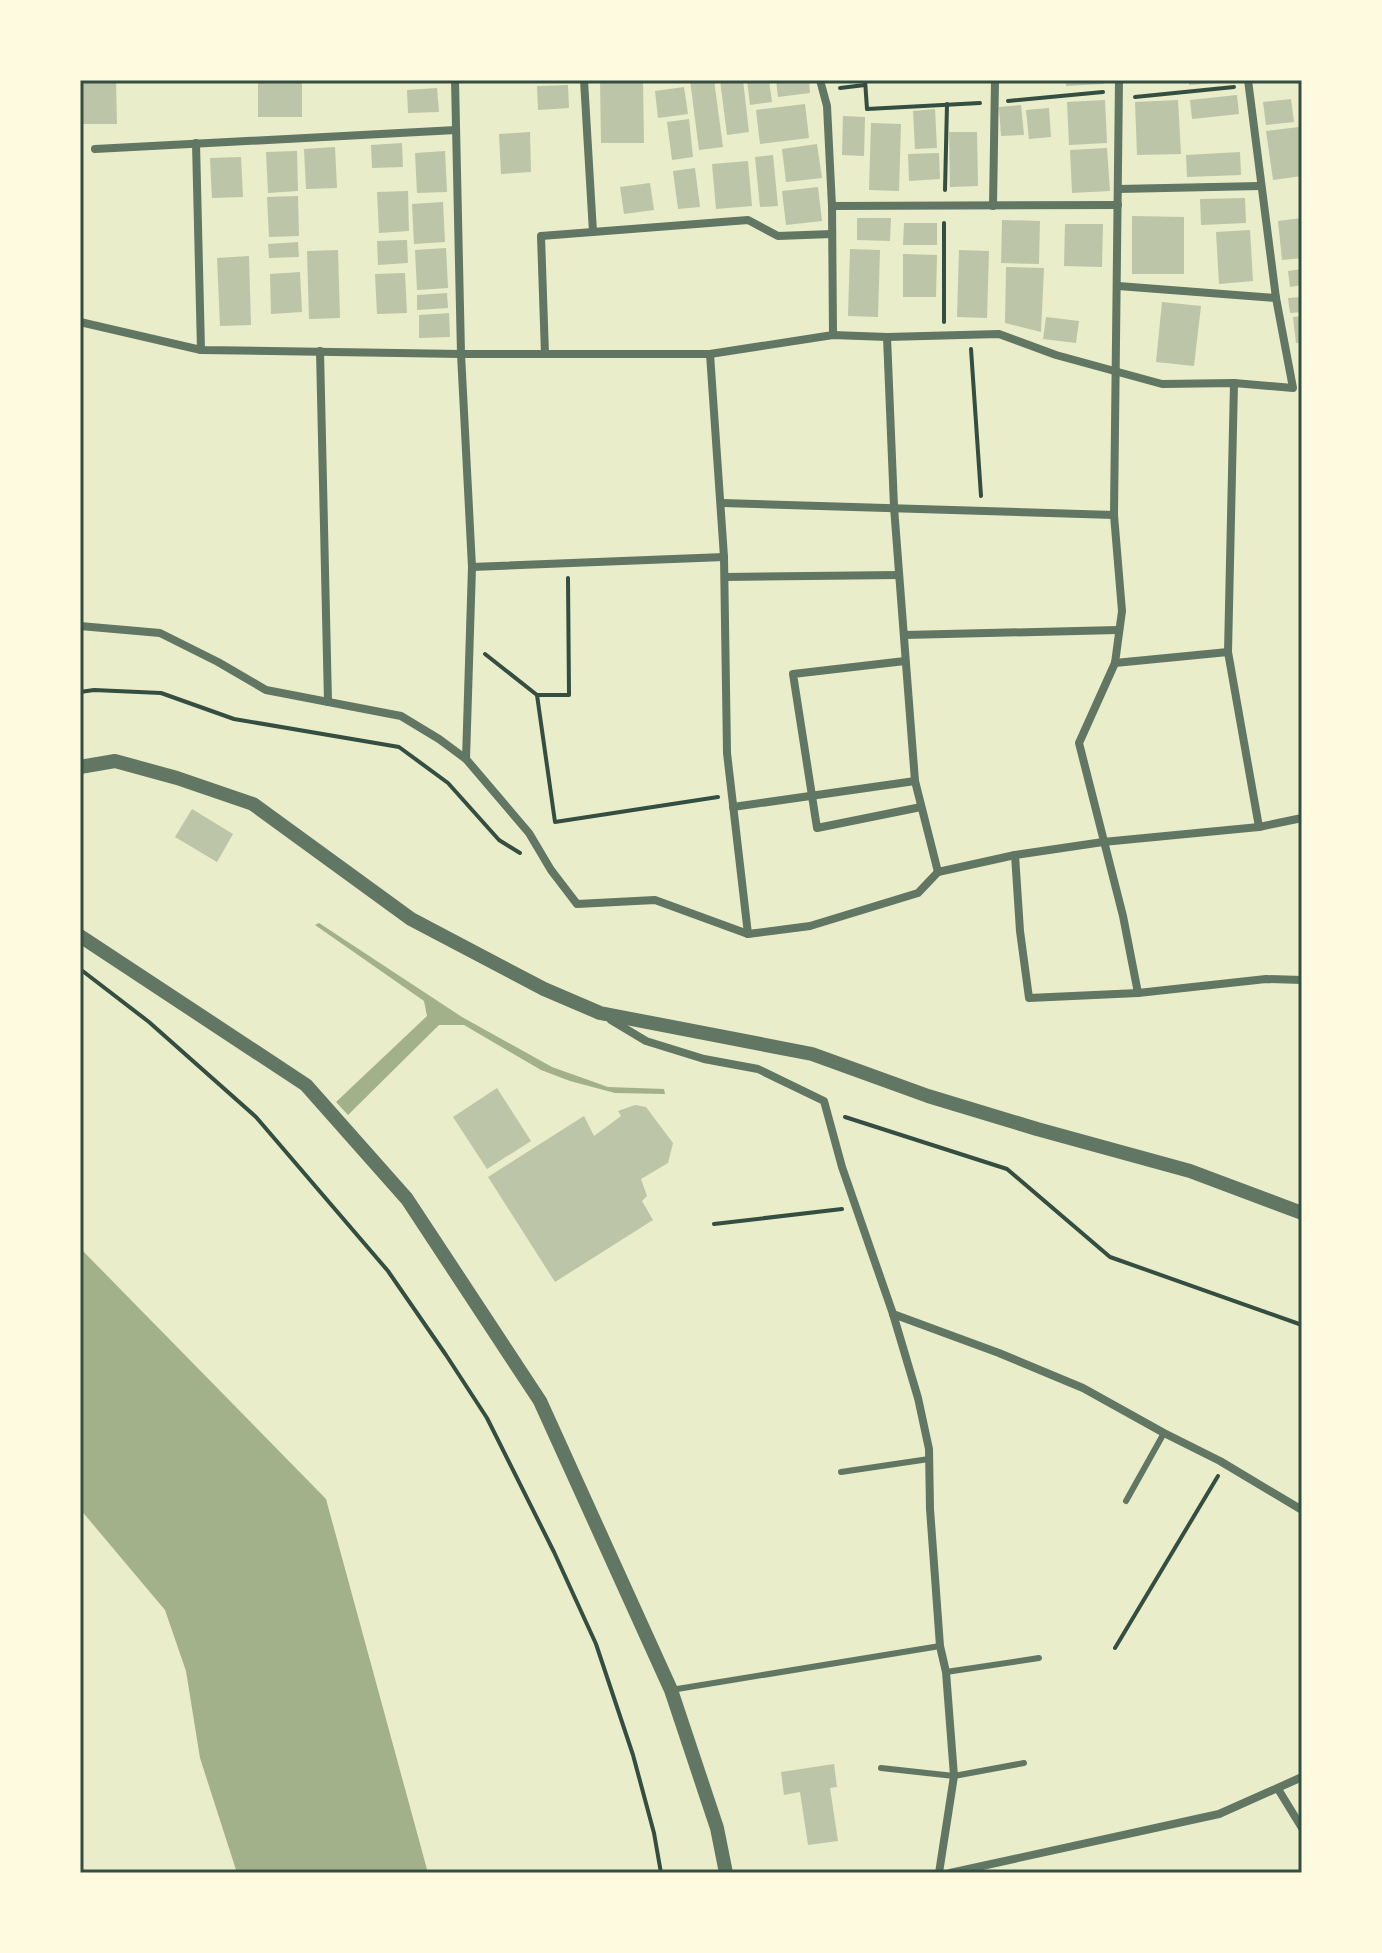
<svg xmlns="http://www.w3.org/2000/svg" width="1382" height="1953" font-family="'IBM Plex Sans',sans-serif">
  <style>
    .water { fill: #a3b18a }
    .building { fill: #bcc5a7 }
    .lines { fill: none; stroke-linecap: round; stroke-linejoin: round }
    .path { stroke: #344e41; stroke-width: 4 }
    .service { stroke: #617663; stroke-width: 6 }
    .minor { stroke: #617663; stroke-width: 8 }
    .tertiary { stroke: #617663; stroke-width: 14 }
    .neatline { fill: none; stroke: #344e41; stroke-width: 3 }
  </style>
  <rect width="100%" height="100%" fill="#e9edc9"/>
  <g class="water">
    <path d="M319 923 462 1017 552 1067 608 1087 664 1089 665 1094 615 1093 570 1081 541 1070 464 1025H439L348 1115 336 1102 427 1016 424 1001 315 925Z"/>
    <path d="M80 1248 326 1499 428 1873H237L200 1758 186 1671 165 1610 80 1509Z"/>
  </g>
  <g class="building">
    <path d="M80 80H116L117 124H80Z"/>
    <rect x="258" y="80" width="44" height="37"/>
    <path d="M600 80H643L644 143H601Z"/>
    <path d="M690 80H714L723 147 699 150Z"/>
    <path d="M720 80H743L749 132 727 135Z"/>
    <path d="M747 80H769L772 102 750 105Z"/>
    <path d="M776 80H809L810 93 778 97Z"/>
    <path d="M1066 80H1104V84L1066 86Z"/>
    <path d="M1189 80H1228V82L1189 85Z"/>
    <path d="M568 85 569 108 538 110 537 86Z"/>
    <path d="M684 87 688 114 658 118 655 91Z"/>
    <path d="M437 88 439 112 408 113 407 90Z"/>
    <path d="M1237 95 1239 114 1192 119 1190 100Z"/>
    <path d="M1291 99 1294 122 1266 125 1263 102Z"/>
    <path d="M1105 100 1107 143 1069 145 1067 102Z"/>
    <path d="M1178 100 1181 154 1137 155 1135 102Z"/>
    <path d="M805 104 809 138 760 144 756 110Z"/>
    <path d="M1021 105 1024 135 1001 136 999 107Z"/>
    <path d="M1049 108 1051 137 1029 139 1026 110Z"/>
    <path d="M935 109 937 148 915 149 913 111Z"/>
    <path d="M843 116 865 117 864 156 842 155Z"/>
    <path d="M689 119 693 157 672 160 667 122Z"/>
    <path d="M871 123 901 124 899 191 869 190Z"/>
    <path d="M1299 127 1302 152V176L1273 180 1266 131Z"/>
    <path d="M530 132 531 172 501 174 499 134Z"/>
    <path d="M949 132H977L978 186 950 187Z"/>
    <path d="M402 143 403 167 372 168 371 145Z"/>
    <path d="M817 144 822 178 786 182 782 149Z"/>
    <path d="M335 147 337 188 306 189 304 149Z"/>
    <path d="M1107 148 1110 191 1072 193 1070 150Z"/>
    <path d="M297 151 298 191 268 193 266 152Z"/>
    <path d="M445 151 447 192 417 193 415 153Z"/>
    <path d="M1240 152 1241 175 1187 177 1186 155Z"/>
    <path d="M939 153 940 179 909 181 908 154Z"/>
    <path d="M773 155 778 206 760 207 755 157Z"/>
    <path d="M241 157 243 197 212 198 210 158Z"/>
    <path d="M748 161 752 206 716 209 712 164Z"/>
    <path d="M695 168 700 207 678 209 673 171Z"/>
    <path d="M650 183 654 210 624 214 620 187Z"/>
    <path d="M818 187 822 221 786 225 782 191Z"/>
    <path d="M408 191 409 231 379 233 377 192Z"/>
    <path d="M298 196 299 236 269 237 267 197Z"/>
    <path d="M1245 198 1246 223 1201 225 1200 199Z"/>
    <path d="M443 202 445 242 414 244 412 204Z"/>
    <path d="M1132 216 1184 217V274H1132Z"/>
    <path d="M857 218H891L890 241 857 240Z"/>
    <path d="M1302 218V258L1282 260 1278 221Z"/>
    <path d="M1002 220 1040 221 1039 264 1001 263Z"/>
    <path d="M904 223H937V245H903Z"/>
    <path d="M1065 224H1103L1102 267 1064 266Z"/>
    <path d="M1250 230 1253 281 1219 284 1216 232Z"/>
    <path d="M407 240 408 263 378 265 377 241Z"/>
    <path d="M298 242 299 257 269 258 268 244Z"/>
    <path d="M446 248 448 288 417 290 415 250Z"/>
    <path d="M850 249 880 250 878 317 848 316Z"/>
    <path d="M338 250 340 318 309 319 307 251Z"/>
    <path d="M959 250 989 251 987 318 957 317Z"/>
    <path d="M903 254 937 255 936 297H903Z"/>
    <path d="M249 256 251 325 220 326 217 258Z"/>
    <path d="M1006 267 1044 268 1041 332 1005 323Z"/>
    <path d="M1302 269V285L1290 287 1288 271Z"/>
    <path d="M300 272 302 312 271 314 270 274Z"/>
    <path d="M405 273 407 313 377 314 375 274Z"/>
    <path d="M447 293 448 308 417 310V295Z"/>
    <path d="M1302 297V312L1290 313 1288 298Z"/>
    <path d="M1162 302 1201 306 1194 366 1156 362Z"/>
    <path d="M449 313 450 337 419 338V315Z"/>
    <path d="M1302 316V342L1296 343 1293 317Z"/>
    <path d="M1046 317 1079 321 1076 343 1043 339Z"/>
    <path d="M192 809 233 834 217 862 175 837Z"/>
    <path d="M497 1088 531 1141 487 1169 453 1117Z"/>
    <path d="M635 1105 646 1107 673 1143 668 1163 641 1179 647 1196 642 1201 653 1220 555 1282 488 1177 584 1116 594 1136 621 1116 618 1111Z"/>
    <path d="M834 1764 837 1787 830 1788 838 1841 808 1845 800 1792 784 1795 781 1772Z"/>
  </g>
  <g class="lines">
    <g class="path">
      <path d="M865 80 867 109 980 103"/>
      <path d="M840 88 865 85"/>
      <path d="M1135 97 1234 87"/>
      <path d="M1008 101 1103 92"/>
      <path d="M945 190 947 104"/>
      <path d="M944 322V223"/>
      <path d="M971 349 981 496"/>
      <path d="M1302 597V617"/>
      <path d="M485 654 537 695H569L568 578"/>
      <path d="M80 692 94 690 161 693 234 719 399 747 448 783 499 840 520 853"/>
      <path d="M537 695 555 822 718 797"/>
      <path d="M80 969 149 1022 256 1117 388 1271 446 1355 487 1418 554 1552 596 1644 633 1755 654 1833 661 1873"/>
      <path d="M845 1117 1007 1169 1110 1257 1302 1325"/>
      <path d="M714 1224 842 1209"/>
      <path d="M1115 1648 1218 1476"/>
    </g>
    <g class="service">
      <path d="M841 1472 929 1459"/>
      <path d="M1126 1501 1164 1433"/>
      <path d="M946 1672 1039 1658"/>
      <path d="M671 1690 940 1646"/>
      <path d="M881 1768 954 1776 1024 1763"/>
    </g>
    <g class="minor">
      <path d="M455 80 461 354 472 567 466 759"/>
      <path d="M584 80 593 232"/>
      <path d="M820 80 827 106 832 206 833 335"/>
      <path d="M1119 80 1114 515 1122 611 1115 663 1079 743 1123 916 1138 993 1266 979 1302 980"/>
      <path d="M196 143 201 350"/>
      <path d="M95 149 456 130"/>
      <path d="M1118 189 1260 186"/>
      <path d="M832 206 1118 205"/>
      <path d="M993 206 995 80"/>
      <path d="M1118 286 1276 298"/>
      <path d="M80 322 201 350 461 354H710L833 335 887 337 999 334 1056 355 1162 384 1234 383 1293 388 1276 298 1248 80"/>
      <path d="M887 337 894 507 915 781 938 872"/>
      <path d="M320 351 328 702"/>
      <path d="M545 354 541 236 748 220 778 236 832 234"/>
      <path d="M710 354 724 557 727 753 748 934"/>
      <path d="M1234 383 1228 652 1259 827"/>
      <path d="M722 503 1114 515"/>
      <path d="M472 567 724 557"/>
      <path d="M725 577 899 575"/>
      <path d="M80 626 160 633 218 662 266 690 401 716 439 739 466 759 529 833 551 870 577 904 655 900 748 934 810 926 918 893 938 872 1015 855 1103 842 1259 827 1302 818"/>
      <path d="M904 635 1118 630"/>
      <path d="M905 661 793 674 817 828 921 807"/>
      <path d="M1115 663 1228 652"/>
      <path d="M733 807 915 781"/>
      <path d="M1015 855 1020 931 1029 998 1138 993"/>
      <path d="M611 1020 646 1041 704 1059 758 1069 824 1101 842 1167 893 1314 918 1398 929 1449 930 1509 940 1646 946 1672 954 1776 939 1873"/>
      <path d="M893 1314 999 1353 1083 1388 1164 1433 1220 1461 1302 1510"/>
      <path d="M1278 1789 1302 1828"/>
      <path d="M950 1873 1219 1814 1302 1777"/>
    </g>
    <g class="tertiary">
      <path d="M80 767 115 761 177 778 253 804 411 919 544 989 600 1013 812 1054 928 1096 1037 1129 1190 1171 1302 1213"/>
      <path d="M80 936 306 1085 407 1199 540 1401 671 1690 717 1828 726 1873"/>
    </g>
  </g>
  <rect width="1382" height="1953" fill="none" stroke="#fefae0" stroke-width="164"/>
  <rect x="82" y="82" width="1218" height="1789" class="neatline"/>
</svg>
